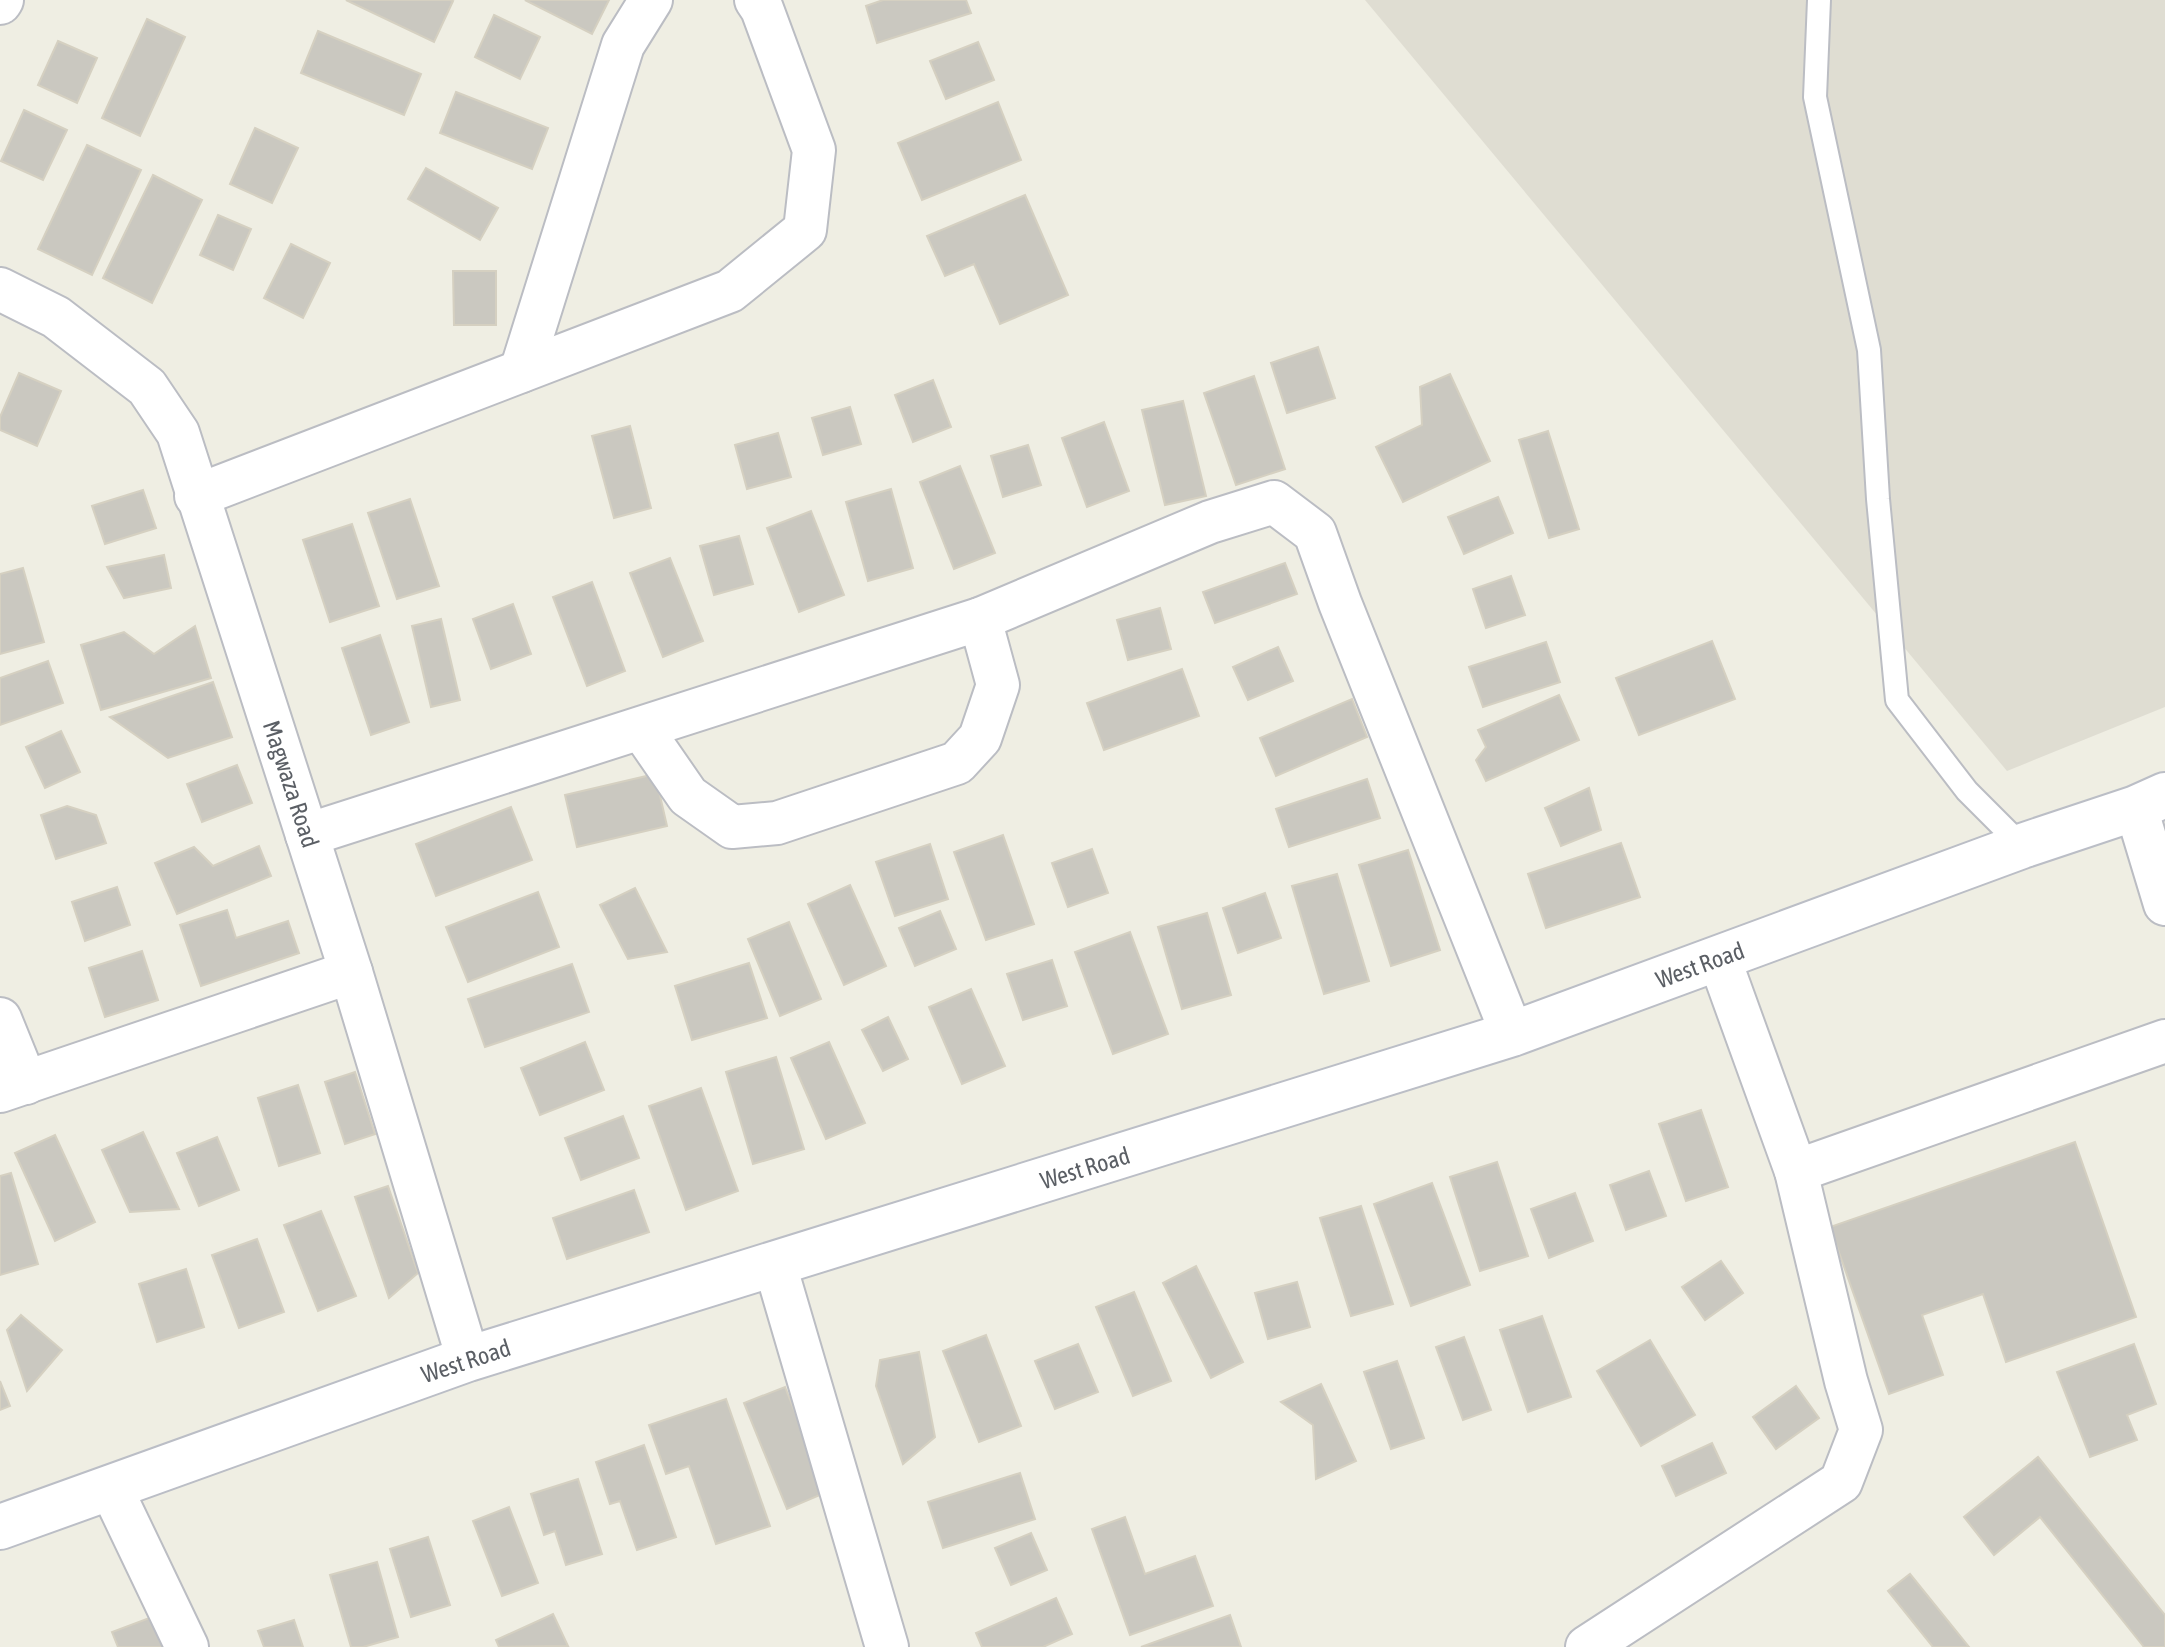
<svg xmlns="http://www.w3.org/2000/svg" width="2165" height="1647" font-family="'Asap Condensed',sans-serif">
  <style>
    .education { fill: #dfddd2 }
    .building { fill: #cac8c0; stroke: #d5d0c1; stroke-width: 2 }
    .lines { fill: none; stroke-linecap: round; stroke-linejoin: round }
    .lane-casing { stroke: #bbbdc3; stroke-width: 26 }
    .street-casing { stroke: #bbbdc3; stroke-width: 46 }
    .secondary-casing { stroke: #bbbec6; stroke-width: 48 }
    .lane { stroke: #fff; stroke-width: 22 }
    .street { stroke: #fff; stroke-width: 42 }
    .secondary { stroke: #fff; stroke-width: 44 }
    .labels { text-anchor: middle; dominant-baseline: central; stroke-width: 6; stroke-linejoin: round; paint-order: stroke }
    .street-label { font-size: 24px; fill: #5b5f65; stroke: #fff }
  </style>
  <rect width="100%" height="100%" fill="#efeee3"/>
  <path class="education" d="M1365 0H2165V707L2007 771Z"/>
  <g class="building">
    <path d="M346 0H450L453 1 434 42Z"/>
    <path d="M525 0H609L592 34Z"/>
    <path d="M883 0H966L971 13 877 43 866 6Z"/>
    <path d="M494 15 540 37 520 79 475 57Z"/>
    <path d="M147 19 185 37 140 136 102 118Z"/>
    <path d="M318 31 421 74 404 115 301 73Z"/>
    <path d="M58 41 97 58 77 103 38 85Z"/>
    <path d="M978 42 994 80 946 99 930 61Z"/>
    <path d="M456 92 548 128 532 169 440 133Z"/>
    <path d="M998 102 1021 160 922 200 898 143Z"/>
    <path d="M24 110 67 130 43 180 1 161Z"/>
    <path d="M255 128 298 148 272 203 230 184Z"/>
    <path d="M87 145 141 170 92 275 38 249Z"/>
    <path d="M426 168 498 208 480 240 408 199Z"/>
    <path d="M153 175 202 200 152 303 103 278Z"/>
    <path d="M1025 195 1068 295 1000 324 974 264 945 276 927 236Z"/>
    <path d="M218 215 251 229 233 270 200 255Z"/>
    <path d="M291 244 330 263 303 318 264 298Z"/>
    <path d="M453 271H496V325H454Z"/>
    <path d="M1318 347 1335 398 1287 413 1271 363Z"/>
    <path d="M19 373 61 391 37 446 0 430V417Z"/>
    <path d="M1450 374 1490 461 1403 502 1376 447 1422 425 1420 387Z"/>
    <path d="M1254 376 1285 469 1236 485 1204 393Z"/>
    <path d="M933 380 951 427 913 442 895 395Z"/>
    <path d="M1183 401 1206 496 1165 505 1142 410Z"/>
    <path d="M850 407 861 444 823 455 812 418Z"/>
    <path d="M1104 422 1129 491 1087 507 1062 438Z"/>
    <path d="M630 426 651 508 614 518 592 436Z"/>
    <path d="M1548 431 1579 529 1549 538 1519 440Z"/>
    <path d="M778 433 791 477 747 489 735 445Z"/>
    <path d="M1028 445 1041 485 1003 497 991 456Z"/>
    <path d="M960 466 995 553 954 569 920 482Z"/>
    <path d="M891 489 913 568 868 581 846 502Z"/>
    <path d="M143 490 156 528 105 544 92 506Z"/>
    <path d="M1498 497 1513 533 1464 554 1448 517Z"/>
    <path d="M410 499 439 586 397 599 368 513Z"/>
    <path d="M811 511 844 595 799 612 767 528Z"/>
    <path d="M352 524 379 606 330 622 303 540Z"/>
    <path d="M739 536 753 584 714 595 700 546Z"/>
    <path d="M164 555 171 588 124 598 107 567Z"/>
    <path d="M670 558 703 641 663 657 630 573Z"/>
    <path d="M1285 563 1297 594 1215 623 1203 592Z"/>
    <path d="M23 568 44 642 0 654V574Z"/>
    <path d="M1511 576 1525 615 1486 628 1473 589Z"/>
    <path d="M592 582 625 671 587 686 553 597Z"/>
    <path d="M513 604 531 654 491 669 473 619Z"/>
    <path d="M1160 608 1171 649 1128 660 1117 620Z"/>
    <path d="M441 619 460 700 431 707 412 626Z"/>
    <path d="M195 626 211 678 101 710 81 645 124 632 154 654Z"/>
    <path d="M380 635 409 722 371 735 342 648Z"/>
    <path d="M1712 641 1735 699 1639 735 1616 678Z"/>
    <path d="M1546 642 1560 682 1483 707 1469 667Z"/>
    <path d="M1278 647 1293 681 1248 700 1233 667Z"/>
    <path d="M48 661 63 703 0 725V678Z"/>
    <path d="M1182 669 1199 716 1104 750 1087 703Z"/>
    <path d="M213 682 232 737 168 758 110 717Z"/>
    <path d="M1559 695 1579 740 1486 781 1476 760 1486 747 1478 730Z"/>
    <path d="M1352 699 1367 737 1276 776 1260 738Z"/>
    <path d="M61 731 80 772 45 788 26 747Z"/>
    <path d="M237 765 252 803 202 822 187 784Z"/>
    <path d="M655 774 667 826 577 847 565 795Z"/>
    <path d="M1367 779 1380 818 1289 847 1276 809Z"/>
    <path d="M1589 788 1601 830 1561 846 1545 808Z"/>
    <path d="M67 806 96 815 106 843 56 859 41 815Z"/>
    <path d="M511 807 532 860 436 896 416 844Z"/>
    <path d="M1003 835 1034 924 986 940 954 852Z"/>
    <path d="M1621 843 1640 897 1546 928 1528 874Z"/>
    <path d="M930 844 948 899 895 916 876 862Z"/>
    <path d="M259 846 271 876 177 914 155 863 194 847 213 866Z"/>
    <path d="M1092 849 1108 893 1068 907 1052 863Z"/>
    <path d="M1408 850 1440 950 1391 966 1359 865Z"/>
    <path d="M1337 874 1369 981 1324 994 1292 886Z"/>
    <path d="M850 885 886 966 844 985 808 904Z"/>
    <path d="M117 887 130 925 85 941 72 902Z"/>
    <path d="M635 888 667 952 628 959 600 905Z"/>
    <path d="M538 892 559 947 468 982 446 927Z"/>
    <path d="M1265 893 1281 938 1238 953 1223 908Z"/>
    <path d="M227 910 236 938 288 921 299 953 201 986 180 925Z"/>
    <path d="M940 911 956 949 915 966 899 928Z"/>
    <path d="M1207 913 1231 995 1182 1009 1158 927Z"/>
    <path d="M789 922 821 999 780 1016 748 939Z"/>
    <path d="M1130 932 1168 1034 1113 1054 1075 952Z"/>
    <path d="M142 951 158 1000 105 1017 89 968Z"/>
    <path d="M1052 960 1067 1006 1023 1020 1007 974Z"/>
    <path d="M749 963 767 1018 692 1040 675 986Z"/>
    <path d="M572 964 589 1012 485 1047 468 999Z"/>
    <path d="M971 989 1005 1066 962 1084 929 1007Z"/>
    <path d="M888 1017 908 1059 883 1071 862 1030Z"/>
    <path d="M585 1042 604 1090 540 1115 521 1068Z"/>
    <path d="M829 1042 865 1123 826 1139 791 1058Z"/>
    <path d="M776 1057 804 1149 753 1164 726 1072Z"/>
    <path d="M355 1072 375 1134 345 1144 325 1082Z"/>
    <path d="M298 1085 320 1153 279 1166 258 1098Z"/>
    <path d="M701 1088 738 1191 686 1210 649 1106Z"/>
    <path d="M1701 1110 1728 1187 1686 1201 1659 1124Z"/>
    <path d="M623 1116 639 1158 581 1180 565 1138Z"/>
    <path d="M143 1132 179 1209 130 1212 102 1150Z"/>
    <path d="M55 1135 95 1222 55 1241 15 1153Z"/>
    <path d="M217 1137 239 1190 199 1206 177 1153Z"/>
    <path d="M2075 1142 2136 1317 2006 1362 1983 1294 1922 1315 1943 1375 1889 1394 1830 1227Z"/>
    <path d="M1497 1162 1528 1256 1480 1271 1450 1177Z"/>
    <path d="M1649 1171 1666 1216 1626 1230 1610 1185Z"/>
    <path d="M11 1173 38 1264 0 1275V1176Z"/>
    <path d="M1432 1183 1470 1285 1411 1306 1374 1204Z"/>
    <path d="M388 1186 418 1273 389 1298 355 1197Z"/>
    <path d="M634 1190 649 1232 567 1259 553 1218Z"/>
    <path d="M1575 1193 1593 1241 1549 1258 1531 1209Z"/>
    <path d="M1361 1206 1393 1304 1351 1316 1320 1218Z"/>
    <path d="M321 1211 356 1296 318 1311 284 1225Z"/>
    <path d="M257 1239 284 1312 239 1328 212 1255Z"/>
    <path d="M1721 1261 1743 1293 1705 1320 1682 1287Z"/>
    <path d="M1196 1266 1243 1362 1211 1378 1163 1283Z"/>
    <path d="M186 1269 204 1327 157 1342 139 1284Z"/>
    <path d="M1297 1282 1310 1327 1268 1339 1255 1293Z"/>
    <path d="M1134 1292 1171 1381 1133 1396 1096 1307Z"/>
    <path d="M21 1315 62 1350 27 1391 7 1330Z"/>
    <path d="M1542 1316 1571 1397 1528 1412 1500 1330Z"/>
    <path d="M986 1335 1021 1426 979 1442 943 1351Z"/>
    <path d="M1464 1337 1491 1410 1463 1420 1436 1347Z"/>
    <path d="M1650 1340 1695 1415 1641 1446 1597 1371Z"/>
    <path d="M1078 1344 1098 1392 1055 1409 1035 1361Z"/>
    <path d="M2134 1344 2156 1404 2127 1415 2137 1440 2090 1457 2057 1372Z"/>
    <path d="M919 1352 935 1437 903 1464 876 1386 880 1360Z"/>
    <path d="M1397 1361 1424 1438 1391 1449 1364 1372Z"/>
    <path d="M0 1381 10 1406 0 1410Z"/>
    <path d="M1321 1384 1356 1461 1316 1479 1313 1425 1281 1402Z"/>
    <path d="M1796 1386 1819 1418 1776 1449 1753 1417Z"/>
    <path d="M785 1387 827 1492 787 1509 744 1403Z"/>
    <path d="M726 1399 770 1526 716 1544 689 1466 666 1474 649 1425Z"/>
    <path d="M1712 1443 1726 1473 1676 1496 1662 1466Z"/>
    <path d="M644 1445 676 1537 637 1550 620 1501 610 1504 596 1462Z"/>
    <path d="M2038 1457 2165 1615V1647H2144L2040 1517 1994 1555 1964 1517Z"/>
    <path d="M1020 1473 1035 1519 943 1548 928 1502Z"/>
    <path d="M578 1479 602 1554 566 1565 555 1531 544 1535 531 1494Z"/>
    <path d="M509 1507 538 1583 502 1596 473 1521Z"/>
    <path d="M1125 1517 1145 1574 1195 1556 1213 1606 1130 1635 1092 1529Z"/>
    <path d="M1031 1533 1047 1570 1011 1585 995 1548Z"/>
    <path d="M428 1537 450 1605 411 1617 390 1549Z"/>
    <path d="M377 1562 398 1637 363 1647H351L330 1575Z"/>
    <path d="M1910 1574 1969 1647H1933L1888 1591Z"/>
    <path d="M1056 1598 1072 1634 1043 1647H982L976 1633Z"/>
    <path d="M553 1614 568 1646 499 1647 496 1640Z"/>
    <path d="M1230 1615 1241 1647H1141Z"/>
    <path d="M152 1617 163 1647H118L112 1632Z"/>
    <path d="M294 1620 303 1647H264L258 1631Z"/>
  </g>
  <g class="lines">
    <defs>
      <path id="lane" d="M1819 0 1815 97 1869 350 1878 499 1897 700 1967 791 2022 846"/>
      <g id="street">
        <path d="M0 3 2 0"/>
        <path d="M0 289 56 317 147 387 178 433 351 972 468 1359"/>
        <path d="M521 371 623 45 651 0"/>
        <path d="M196 496 730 291 805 230 814 150 762 9 756 0"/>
        <path d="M980 619 1210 522 1274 502 1315 533 1340 603 1512 1034"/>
        <path d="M2136 808 2165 904"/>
        <path d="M307 835 980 619 998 685 980 738 957 763 777 823 732 827 688 796 641 728"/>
        <path d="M0 1019 26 1083"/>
        <path d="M0 1091 351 972"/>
        <path d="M1796 1171 2165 1041"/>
        <path d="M775 1265 887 1647"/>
        <path d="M111 1488 187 1647"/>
        <path d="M1587 1647 1841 1482 1861 1430 1846 1381 1796 1171 1719 958"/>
      </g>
      <path id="secondary" d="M0 1527 468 1359 1512 1034 2022 846 2136 808 2165 795"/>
    </defs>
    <use href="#lane" class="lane-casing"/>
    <use href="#street" class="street-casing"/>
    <use href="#secondary" class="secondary-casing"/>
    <use href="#lane" class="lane"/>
    <use href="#street" class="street"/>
    <use href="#secondary" class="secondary"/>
  </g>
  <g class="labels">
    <g class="street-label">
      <text transform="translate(291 784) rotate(72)">Magwaza Road</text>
      <text transform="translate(1700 965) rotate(-20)">West Road</text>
      <text transform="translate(1085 1168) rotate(-17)">West Road</text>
      <text transform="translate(466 1361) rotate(-18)">West Road</text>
    </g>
  </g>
</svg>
